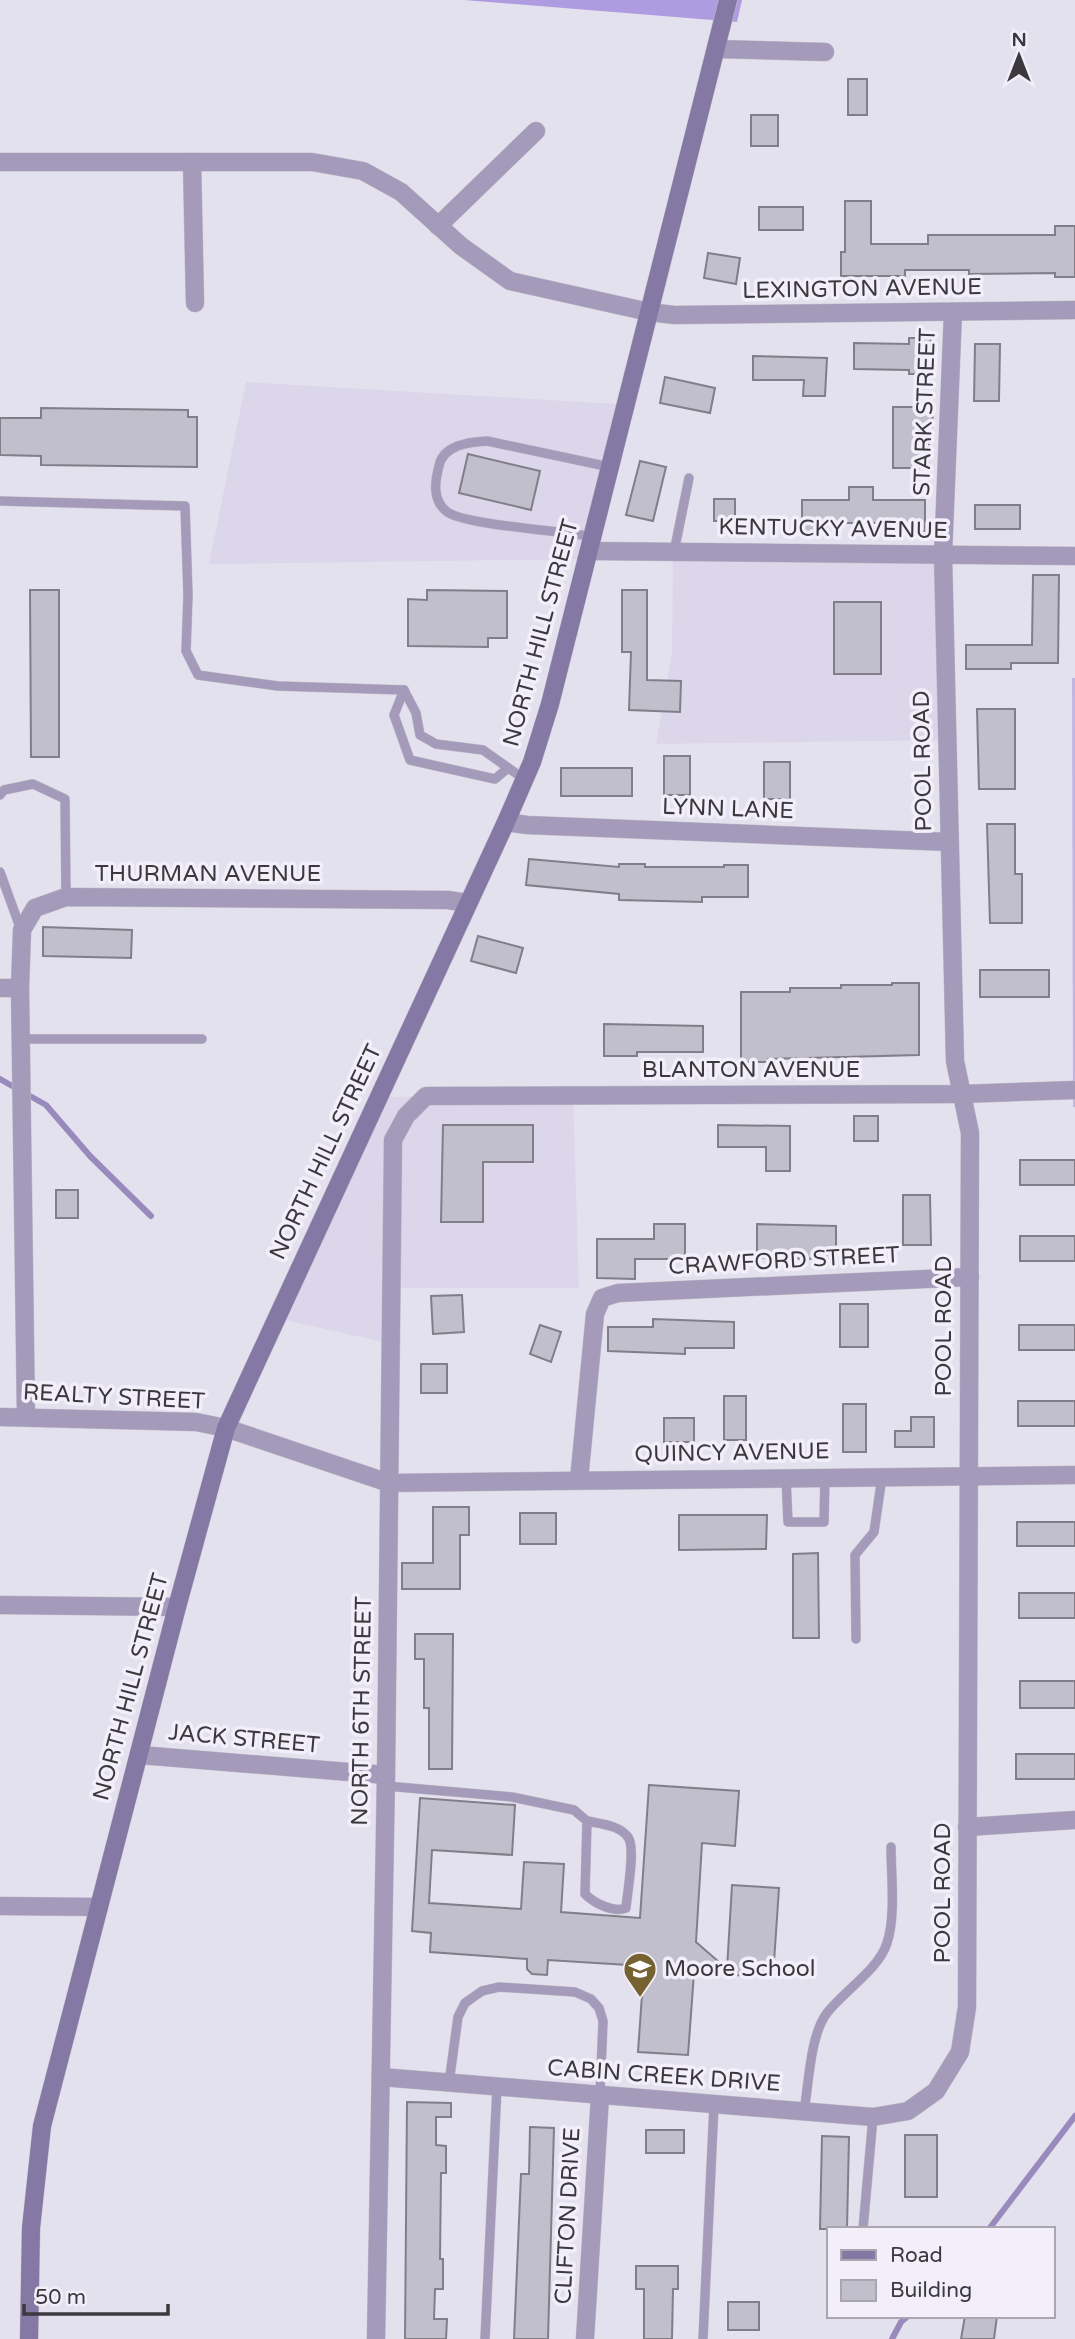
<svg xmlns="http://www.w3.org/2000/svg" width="1075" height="2339" font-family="'Varela Round',sans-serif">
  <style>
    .built { fill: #dbd6ea }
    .green { fill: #c1b6e2 }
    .forest { fill: #af9ce0 }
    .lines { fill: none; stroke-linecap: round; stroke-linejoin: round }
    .stream { stroke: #988abc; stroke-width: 6 }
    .building { fill: #c1bfcb; stroke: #817e89; stroke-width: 2 }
    .lane-casing { stroke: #c2bfcb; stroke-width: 10 }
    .street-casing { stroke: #c2bfcb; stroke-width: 19 }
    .secondary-casing { stroke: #c2bfcb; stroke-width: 19 }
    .lane { stroke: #a39bb9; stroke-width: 9 }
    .street { stroke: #a39bb9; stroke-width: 18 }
    .secondary { stroke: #8478a4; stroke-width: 18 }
    .labels { text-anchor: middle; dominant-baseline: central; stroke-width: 7; stroke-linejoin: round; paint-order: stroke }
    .street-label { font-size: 23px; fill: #3b393e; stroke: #f2effb }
    .poi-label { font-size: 23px; fill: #3b393e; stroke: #f2effb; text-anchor: start }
  </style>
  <rect width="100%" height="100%" fill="#e4e1ee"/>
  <g class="built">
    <path d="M246 382 633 405 596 559 209 564Z"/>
    <path d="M948 554 951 740 656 744 672 651 673 558Z"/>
    <path d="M573 1095 579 1288H393L392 1344 280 1319 389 1097Z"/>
  </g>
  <path class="green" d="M1072 678H1075V1107H1073Z"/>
  <path class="forest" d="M464 0H742L737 22Z"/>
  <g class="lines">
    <g class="stream">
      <path d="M0 1079 46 1105 90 1156 151 1216"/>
      <path d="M989 2229 1075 2116"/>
      <path d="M892 2339 901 2322 908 2316"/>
    </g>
  </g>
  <g class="building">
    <rect x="848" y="79" width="19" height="36"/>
    <rect x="751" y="115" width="27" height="31"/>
    <path d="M845 201H871V244H928V235H1055V226H1075V277H1055V273L969 274V270H905V276H841V252H845Z"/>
    <rect x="759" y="207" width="44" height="23"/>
    <path d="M708 253 740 258 736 284 704 278Z"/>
    <path d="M909 338H931L930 374H909V370L854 369V343L909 344Z"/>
    <path d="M975 344H1000L999 401H974Z"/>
    <path d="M753 356 827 358 825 396H803L804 380H753Z"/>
    <path d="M665 377 715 388 710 413 660 403Z"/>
    <path d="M893 407H933L932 427H929V468H893Z"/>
    <path d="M41 408 188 410V417H197V467L41 465V456L0 455V418H41Z"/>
    <path d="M468 454 540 471 531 510 459 493Z"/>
    <path d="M640 461 666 467 653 521 626 515Z"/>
    <path d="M849 487H873V500H925V531H901V523H827V531H802V500H849Z"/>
    <rect x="714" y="499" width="21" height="22"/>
    <rect x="975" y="505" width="45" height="24"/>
    <path d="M1033 575H1059L1058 663H1011V669H966V645H1032Z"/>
    <path d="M30 590H59V757H31Z"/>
    <path d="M427 590 507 591V638H488V647L408 646V599L427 600Z"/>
    <path d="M622 590H647V680L681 681 680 712 629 710 631 652H622Z"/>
    <rect x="834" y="602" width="47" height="72"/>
    <path d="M977 709H1015V789H979Z"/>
    <rect x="664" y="756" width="26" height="39"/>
    <rect x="764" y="762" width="26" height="37"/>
    <rect x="561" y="768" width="71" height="28"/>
    <path d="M987 824H1015V874H1022V923H990Z"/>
    <path d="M529 859 619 867V864H645V867H724V865H748V897H702V902L619 900V894L526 885Z"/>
    <path d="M43 927 132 930 131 958 43 956Z"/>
    <path d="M478 936 523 948 516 973 471 961Z"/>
    <rect x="980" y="970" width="69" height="27"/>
    <path d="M892 983H919V1055L768 1059V1062H741V992H790V988H841V985H892Z"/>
    <path d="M604 1024 703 1026V1052H637V1056H604Z"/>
    <rect x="854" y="1116" width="24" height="25"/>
    <path d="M443 1125H533V1162H483V1222H441Z"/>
    <path d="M718 1125 790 1126V1171H766V1147H718Z"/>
    <rect x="1020" y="1160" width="55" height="25"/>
    <rect x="56" y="1190" width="22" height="28"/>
    <path d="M903 1195H930L931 1245H903Z"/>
    <path d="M654 1224H685V1259H635V1279L597 1278V1239H654Z"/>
    <path d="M757 1224 836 1226V1259L757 1258Z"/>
    <rect x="1020" y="1236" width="55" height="25"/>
    <path d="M462 1295 464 1332 433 1334 431 1296Z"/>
    <rect x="840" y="1304" width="28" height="43"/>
    <path d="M653 1319 734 1322V1348H685V1354L608 1351V1327H653Z"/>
    <path d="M540 1325 561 1332 551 1362 530 1354Z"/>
    <rect x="1019" y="1325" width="56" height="25"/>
    <rect x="421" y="1364" width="26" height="29"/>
    <rect x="724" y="1396" width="22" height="44"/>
    <rect x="1018" y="1401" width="57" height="25"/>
    <rect x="843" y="1404" width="23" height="48"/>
    <path d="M911 1417H934V1447H895V1431H911Z"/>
    <rect x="664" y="1418" width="30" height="24"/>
    <path d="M433 1507H469V1535H460V1589H402V1563H433Z"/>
    <rect x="520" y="1513" width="36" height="31"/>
    <path d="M679 1515H767L766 1549 679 1550Z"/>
    <rect x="1017" y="1522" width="58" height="24"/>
    <path d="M818 1553 819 1638H793V1554Z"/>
    <rect x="1019" y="1593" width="56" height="25"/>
    <path d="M415 1634H453L452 1769H429V1708H424V1659H415Z"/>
    <rect x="1020" y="1681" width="55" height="27"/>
    <rect x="1016" y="1754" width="59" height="25"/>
    <path d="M649 1785 739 1791 735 1846 702 1843 696 1942 727 1969 732 1885 779 1888 773 1977 694 1973 688 2055 638 2052 644 1966 548 1960 547 1975 532 1974 527 1969V1959L430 1952 431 1933 412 1931 420 1798 515 1805 512 1855 432 1850 429 1903 521 1909 524 1862 564 1864 561 1912 640 1918Z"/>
    <path d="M407 2102 451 2103V2117H436V2145L446 2146V2173H441L440 2259H443V2289H435L434 2319H447L446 2339H405Z"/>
    <path d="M530 2127 554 2128 548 2339H514L521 2174H529Z"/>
    <rect x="646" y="2130" width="38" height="23"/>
    <rect x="905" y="2135" width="32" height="62"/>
    <path d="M822 2136 849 2137 847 2229H820Z"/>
    <path d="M636 2266H678V2289H673L672 2339H644V2289H636Z"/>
    <rect x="728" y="2302" width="31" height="28"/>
    <path d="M965 2316H997L994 2339H961Z"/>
  </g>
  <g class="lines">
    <defs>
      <g id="lane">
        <path d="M0 501 185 506 188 595 186 651 198 675 278 686 404 690"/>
        <path d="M593 537C566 531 461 525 446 511 432 499 435 481 439 466 443 445 469 442 487 441L610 467"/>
        <path d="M674 552 689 478"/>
        <path d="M404 690 394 715 410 760 495 779 508 768"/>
        <path d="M404 690 416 713 420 735 436 744 483 750 524 779"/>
        <path d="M0 795 4 790 33 784 65 799 66 897"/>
        <path d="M0 872 21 930"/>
        <path d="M21 1039H202"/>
        <path d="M786 1477 788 1522H824L825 1476"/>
        <path d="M856 1639 855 1555 874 1532 882 1477"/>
        <path d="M386 1786 512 1797 574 1810 587 1821 585 1894C594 1903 613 1913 626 1908 627 1894 636 1848 628 1837 619 1825 601 1824 587 1821"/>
        <path d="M449 2083 458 2017 465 2003 482 1991 499 1987 575 1992 591 1999 599 2008 603 2021 600 2096"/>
        <path d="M804 2111C809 2083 810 2035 827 2013 844 1991 879 1969 887 1943 896 1916 891 1875 891 1847"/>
        <path d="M863 2229 873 2117"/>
        <path d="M485 2339 497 2087"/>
        <path d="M703 2339 714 2105"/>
      </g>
      <g id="street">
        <path d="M717 49 825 52"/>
        <path d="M0 162H312L363 171 401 192 461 246 510 281 649 312 674 315 1075 310"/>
        <path d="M192 162 195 303"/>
        <path d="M438 226 536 131"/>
        <path d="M590 551 1075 556"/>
        <path d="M506 822 527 825 949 842"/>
        <path d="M0 988H20"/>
        <path d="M0 1417 196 1422 226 1428 389 1483 1075 1475"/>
        <path d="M26 1417 20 988 22 930 35 908 66 897 448 900 467 903"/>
        <path d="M579 1480 595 1314 602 1298 618 1293 970 1277"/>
        <path d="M0 1605 177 1607"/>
        <path d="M140 1755 386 1775"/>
        <path d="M967 1827 1075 1820"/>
        <path d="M0 1906 99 1907"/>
        <path d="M381 2077 873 2117 908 2111 936 2091 960 2052 967 2007 970 1133 955 1061 943 555 953 312"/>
        <path d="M376 2339 386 1775 393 1140 406 1116 426 1096 961 1094 1075 1090"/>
        <path d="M585 2339 600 2096"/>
      </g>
      <path id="secondary" d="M29 2339 31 2228 42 2126 177 1607 226 1428 506 822 532 762 550 704 728 0"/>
    </defs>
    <use href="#lane" class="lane-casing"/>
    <use href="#street" class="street-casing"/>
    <use href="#secondary" class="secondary-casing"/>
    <use href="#lane" class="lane"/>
    <use href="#street" class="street"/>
    <use href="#secondary" class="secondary"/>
  </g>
  <defs>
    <symbol id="school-pin" viewBox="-11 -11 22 30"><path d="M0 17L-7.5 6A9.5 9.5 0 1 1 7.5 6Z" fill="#766231" stroke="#f2effb"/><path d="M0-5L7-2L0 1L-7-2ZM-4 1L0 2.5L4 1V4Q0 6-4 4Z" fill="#fff"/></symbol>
  </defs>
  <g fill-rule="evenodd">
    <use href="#school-pin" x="621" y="1950" width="38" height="52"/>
  </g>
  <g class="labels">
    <g class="street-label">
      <text transform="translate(862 289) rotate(-1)">LEXINGTON AVENUE</text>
      <text transform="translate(925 412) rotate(-88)">STARK STREET</text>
      <text transform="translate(833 529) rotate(1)">KENTUCKY AVENUE</text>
      <text transform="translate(541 633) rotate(-75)">NORTH HILL STREET</text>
      <text transform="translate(923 761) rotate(-91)">POOL ROAD</text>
      <text transform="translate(728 809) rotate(2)">LYNN LANE</text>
      <text x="208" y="874">THURMAN AVENUE</text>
      <text x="751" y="1070">BLANTON AVENUE</text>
      <text transform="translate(326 1152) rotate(-65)">NORTH HILL STREET</text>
      <text transform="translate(784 1261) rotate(-3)">CRAWFORD STREET</text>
      <text transform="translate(944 1326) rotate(-90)">POOL ROAD</text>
      <text transform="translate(114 1397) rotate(3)">REALTY STREET</text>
      <text transform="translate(732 1453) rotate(-1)">QUINCY AVENUE</text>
      <text transform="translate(131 1687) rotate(-75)">NORTH HILL STREET</text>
      <text transform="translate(362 1711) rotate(-89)">NORTH 6TH STREET</text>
      <text transform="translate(244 1739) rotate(5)">JACK STREET</text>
      <text transform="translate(943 1893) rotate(-90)">POOL ROAD</text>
      <text transform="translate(664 2076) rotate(4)">CABIN CREEK DRIVE</text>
      <text transform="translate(568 2216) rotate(-87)">CLIFTON DRIVE</text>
    </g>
    <g class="poi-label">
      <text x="664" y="1969">Moore School</text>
    </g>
  </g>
  <rect x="827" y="2227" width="228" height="91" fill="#f2effb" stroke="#a9a6af" stroke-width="2"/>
  <rect x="841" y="2250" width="35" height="10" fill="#8478a4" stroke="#a9a6af" stroke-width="2"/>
  <text x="890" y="2262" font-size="21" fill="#3b393e">Road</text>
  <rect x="841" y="2280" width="35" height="21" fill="#c1bfcb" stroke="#a9a6af" stroke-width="2"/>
  <text x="890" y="2297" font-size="21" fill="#3b393e">Building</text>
  <g transform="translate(1019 56)" stroke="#f2effb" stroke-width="5" paint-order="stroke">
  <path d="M0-5L12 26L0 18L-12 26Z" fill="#3b393e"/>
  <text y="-10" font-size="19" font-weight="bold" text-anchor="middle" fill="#3b393e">N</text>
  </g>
  <path d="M24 2304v10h144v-10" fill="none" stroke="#3b393e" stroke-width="3.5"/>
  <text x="35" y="2304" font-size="21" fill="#3b393e" stroke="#f2effb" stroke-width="5" paint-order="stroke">50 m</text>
</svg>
